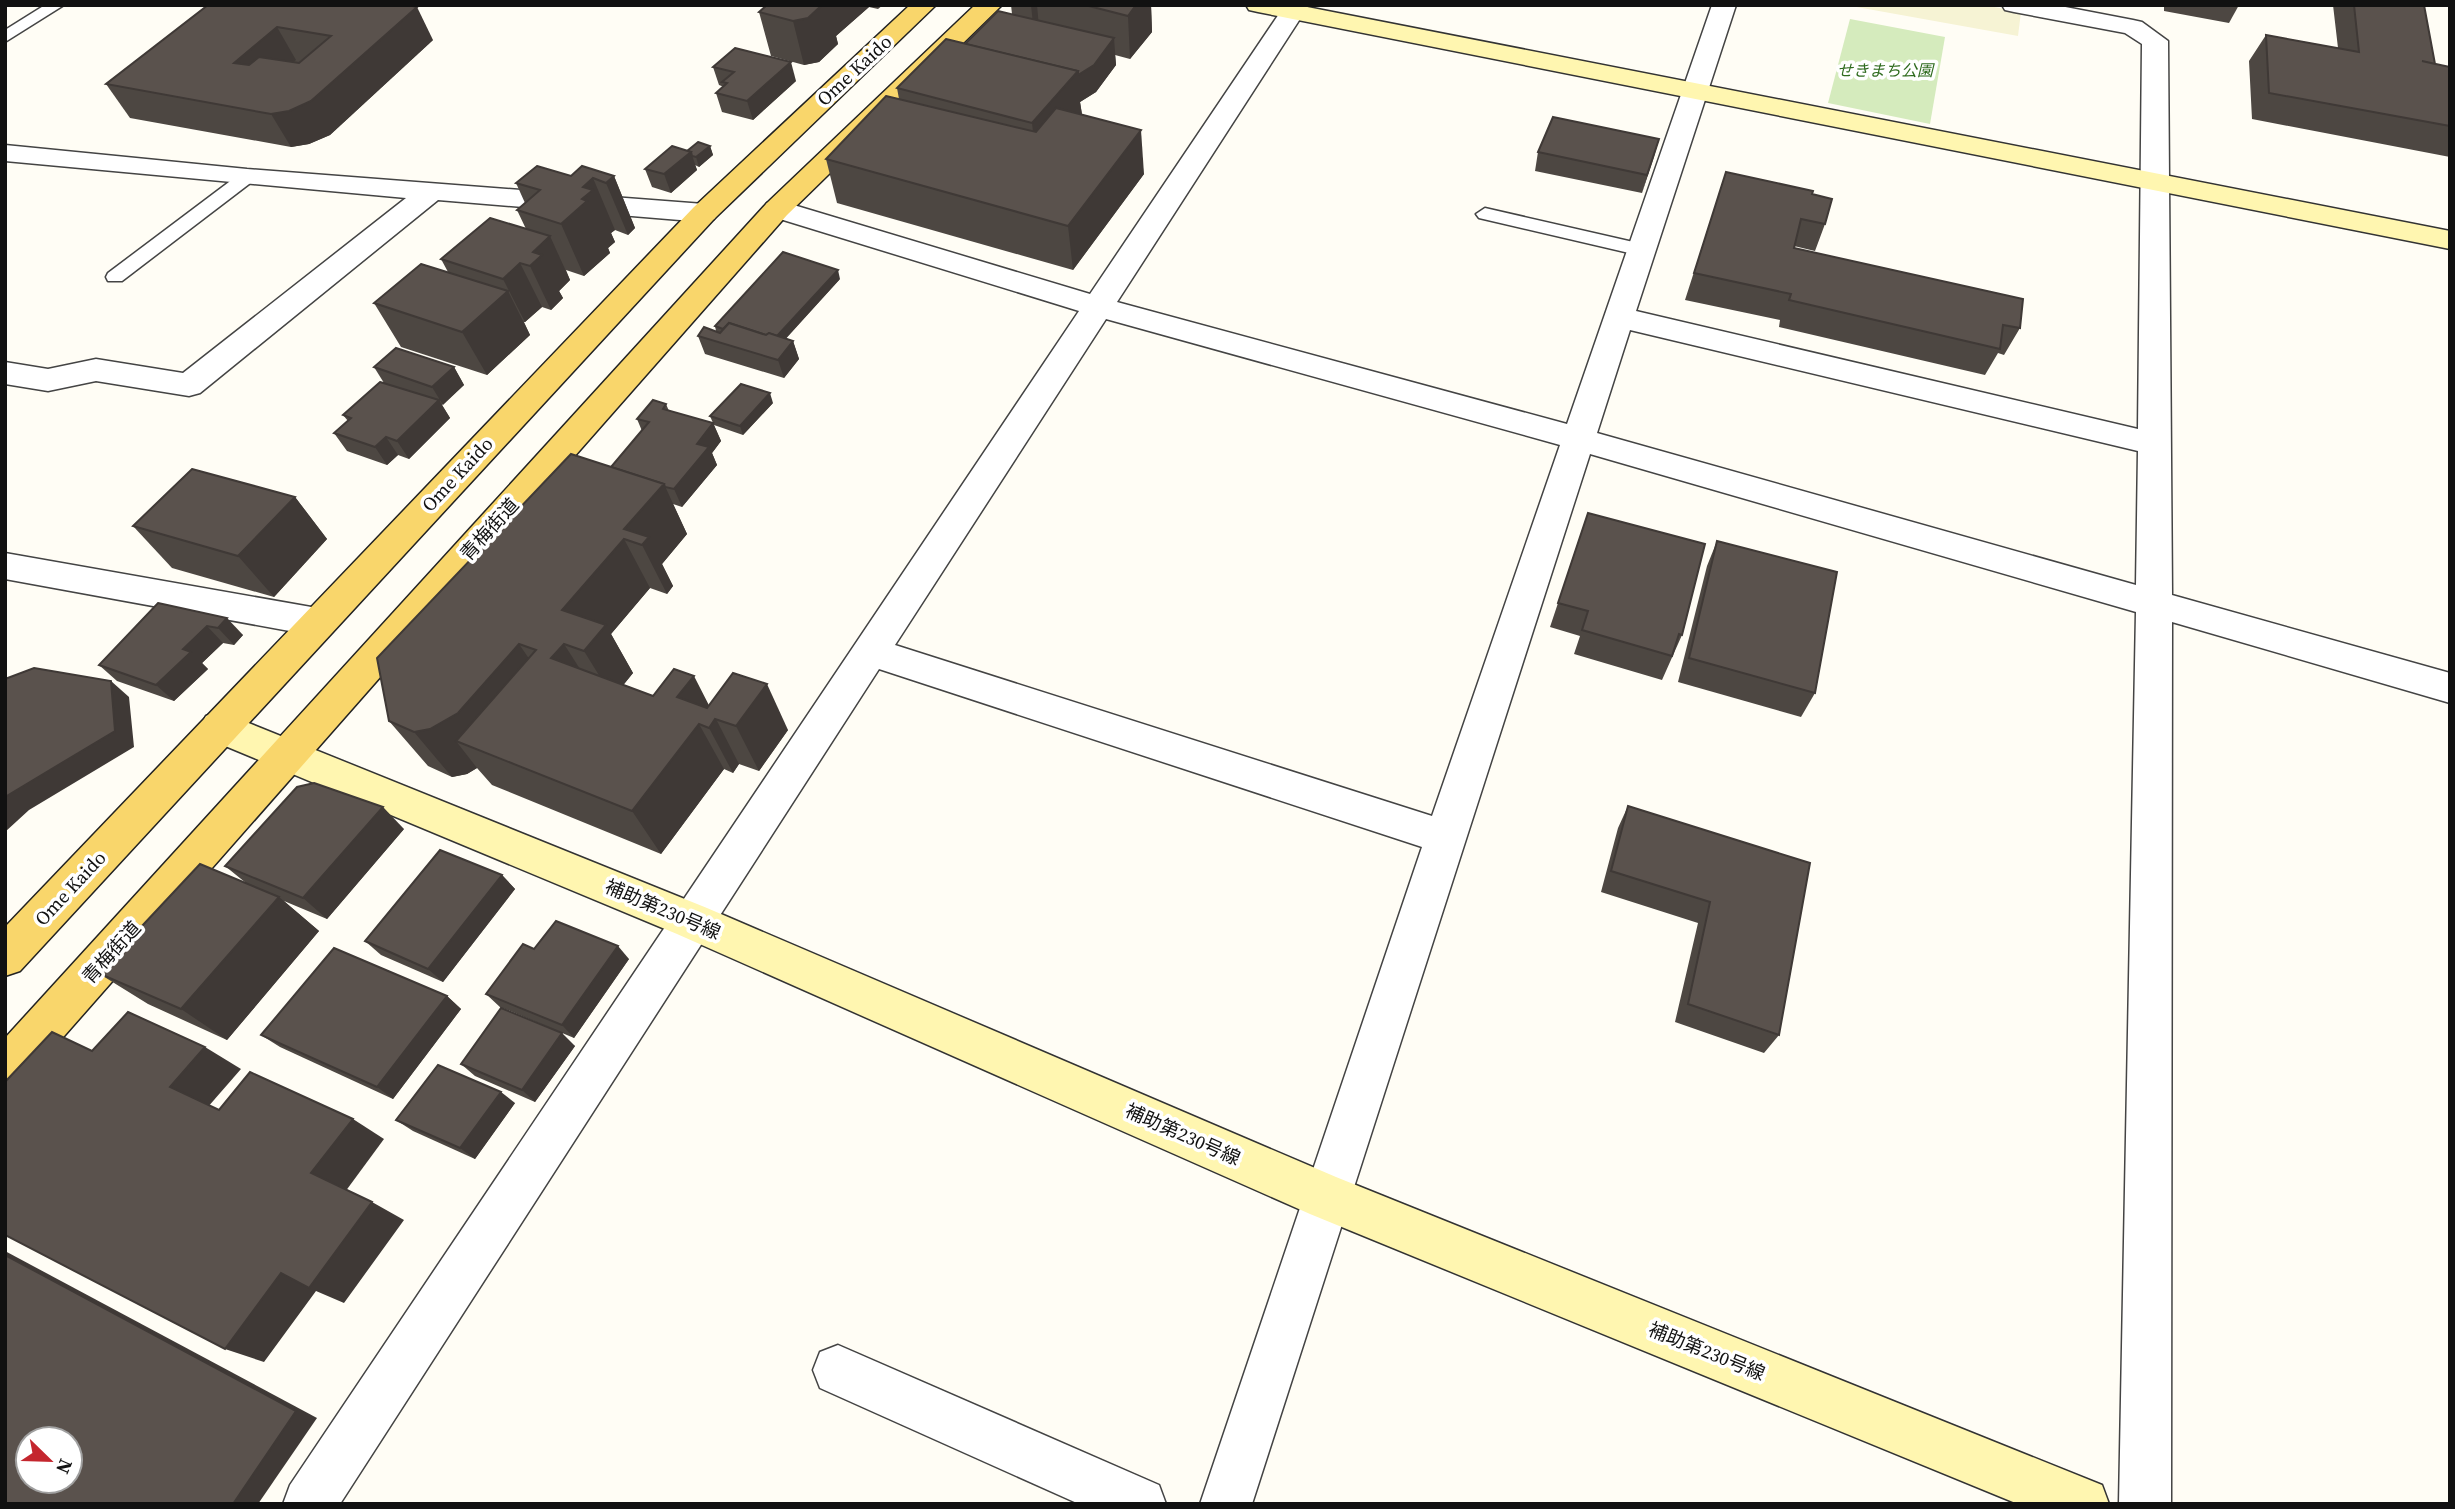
<svg xmlns="http://www.w3.org/2000/svg" width="2455" height="1509" font-family="'Source Serif 4','Noto Sans JP',serif">
  <style>
    .farmland { fill: #f6f3d4 }
    .green { fill: #d5ebbd }
    .lines { fill: none; stroke-linecap: round; stroke-linejoin: round }
    .lane-casing { stroke: #444; stroke-width: 3 }
    .street-casing { stroke: #444; stroke-width: 3 }
    .secondary-casing { stroke: #333; stroke-width: 3 }
    .primary-casing { stroke: #222; stroke-width: 3 }
    .lane { fill: #fff; fill-rule: evenodd }
    .street { fill: #fff; fill-rule: evenodd }
    .secondary { fill: #fff6b0; fill-rule: evenodd }
    .primary { fill: #f9d66b; fill-rule: evenodd }
    .wall { fill: #4d4742 }
    .shaded-wall { fill: #3f3936 }
    .building { fill: #5a524d; stroke: #3f3936; stroke-width: 2; fill-rule: evenodd }
    .labels { text-anchor: middle; dominant-baseline: central; stroke-width: 7; stroke-linejoin: round; paint-order: stroke }
    .far-park-label { font-size: 16px; font-style: italic; fill: #2f6b1f; stroke: #fff }
    .street-label { font-size: 19px; fill: #111; stroke: #fff }
  </style>
  <rect width="100%" height="100%" fill="#fffdf5"/>
  <path class="farmland" d="M1984 5 2021 12 2018 36 1851 6Z"/>
  <path class="green" d="M1850 19 1945 37 1930 124 1828 103Z"/>
  <g class="lines">
    <defs>
      <g id="lane">
        <path d="M45 5H64L5 42V30Z"/>
        <path d="M247 172 253 173 256 177 253 181 122 281H108L106 277 108 273 241 173Z"/>
        <path d="M1485 208 1642 244 1651 250 1642 256 1479 218 1476 214Z"/>
      </g>
      <g id="street">
        <path d="M1285 5H1309L1117 302 1567 424 1712 5H1736L1636 311 2138 429 2142 44 2125 33 2014 12 2005 10 2002 5H2055L2133 20 2142 22 2168 41 2172 595 2450 673V703L2172 622 2171 1504H2119L2136 612 1590 454 1252 1504H1200L1422 847 879 669 340 1504H283L290 1485 1079 311 767 215 763 209 767 203 777 200 787 203 1090 294ZM1106 319 1560 445 1432 816 895 645ZM1630 330 2138 451 2136 585 1597 433Z"/>
        <path d="M5 145 247 169 704 204 714 207 718 213 714 219 704 222 438 200 200 393 189 396 96 381 48 391 5 384V362L48 369 96 359 183 373 406 198 5 161Z"/>
        <path d="M5 553 317 608 330 612 335 622 330 632 317 636 5 579Z"/>
        <path d="M838 1345 1159 1485 1166 1504H1079L820 1388 813 1370 820 1352Z"/>
      </g>
      <g id="secondary">
        <path d="M1246 5H1297L2450 231V249L1258 12 1249 10Z"/>
        <path d="M219 711 707 908 1336 1177 2102 1485 2109 1504H2018L1310 1214 677 934 206 738 200 727 206 716Z"/>
      </g>
      <g id="primary">
        <path d="M910 5H936L714 219 20 971 5 976V927L694 207Z"/>
        <path d="M975 5H1002L787 215 21 1085 5 1091V1038L767 203Z"/>
      </g>
    </defs>
    <use href="#lane" class="lane-casing"/>
    <use href="#street" class="street-casing"/>
    <use href="#secondary" class="secondary-casing"/>
    <use href="#primary" class="primary-casing"/>
    <use href="#lane" class="lane"/>
    <use href="#street" class="street"/>
    <use href="#secondary" class="secondary"/>
    <use href="#primary" class="primary"/>
  </g>
  <g class="wall">
    <path d="M208 5 433 40 330 135 309 144 291 147 130 118 106 84Z"/>
    <path d="M767 5H883L878 9 869 7 836 36 838 44 819 62 804 65 771 56 759 12Z"/>
    <path d="M1011 5H1151L1152 32 1130 59 1115 55 1116 65 1096 92 1080 102 1082 114 1144 174 1073 270 837 203 826 159 899 99 897 88 1012 14Z"/>
    <path d="M2164 5H2239L2229 23 2164 11Z"/>
    <path d="M2333 5H2424L2434 64 2450 67V157L2252 119 2249 61 2266 35 2338 48Z"/>
    <path d="M713 67 796 81 753 120 722 112 716 93 724 87 719 85Z"/>
    <path d="M1659 139 1642 193 1535 171 1538 152Z"/>
    <path d="M710 146 713 155 699 167 695 165 697 170 671 193 652 187 645 169 687 151Z"/>
    <path d="M1726 172 1812 194 1825 224 1815 251 1794 246V248L2020 328 2004 355 1998 353 1985 375 1779 327 1780 320 1685 300Z"/>
    <path d="M571 176H614L635 228 628 235 615 230 611 233 615 242 608 248 610 253 584 276 566 270 570 280 559 291 563 298 551 310 542 307 525 322H524L530 335 487 375 401 347 374 303 448 272 441 259 526 229 517 210 525 203 516 183Z"/>
    <path d="M840 279 786 338 793 341 799 359 784 378 705 354 698 336 716 331 715 326Z"/>
    <path d="M374 367H454L464 385 442 405 450 418 409 459 398 455 387 465 347 451 334 433 348 421 343 415 384 383Z"/>
    <path d="M773 403 743 435 714 425 721 441 712 453 717 465 682 507 673 504 687 534 662 564 673 586 667 594 650 588 611 634 633 673 623 685 653 696 788 730 759 771 739 764 733 773 724 769 661 854 492 785 477 768 467 774 452 777 428 766 389 721 642 431 637 419 666 404 669 411 713 423 710 416Z"/>
    <path d="M295 497 327 539 274 597 172 568 133 526Z"/>
    <path d="M1717 541 1815 693 1801 717 1678 682 1707 566Z"/>
    <path d="M158 603 243 635 234 645 223 643 202 663 208 669 174 701 117 681 99 665Z"/>
    <path d="M1558 603 1682 635 1662 680 1574 654 1580 636 1550 627Z"/>
    <path d="M1628 806 1810 863 1779 1035 1764 1053 1675 1022 1698 923 1601 892 1618 828Z"/>
    <path d="M404 829 327 919 284 901 319 931 227 1040 148 1004 98 973 246 883 225 866Z"/>
    <path d="M502 875 515 889 443 982 381 955 365 941Z"/>
    <path d="M534 949 629 959 574 1038 503 1008 575 1046 535 1102 475 1076 461 1064 501 1008 486 994Z"/>
    <path d="M447 996 461 1009 393 1099 280 1047 261 1035Z"/>
    <path d="M515 1103 475 1159 413 1131 396 1120Z"/>
  </g>
  <g class="shaded-wall">
    <path d="M822 5H869V7L836 36 838 44 819 62 804 65 793 21Z"/>
    <path d="M1031 5H1037L1039 27 1034 33Z"/>
    <path d="M1136 5H1151L1152 32 1130 59 1128 16Z"/>
    <path d="M417 7 433 40 330 135 309 144 291 147 271 114Z"/>
    <path d="M277 27 296 60 254 96 234 63Z"/>
    <path d="M1114 38 1116 65 1096 92 1080 102 1082 115 1037 167 1032 123 1078 71Z"/>
    <path d="M791 62 796 81 753 120 747 101Z"/>
    <path d="M1141 130 1144 174 1073 270 1068 226Z"/>
    <path d="M1659 139 1654 157 1642 193 1647 175Z"/>
    <path d="M710 146 713 155 699 167 696 157Z"/>
    <path d="M691 152 697 170 671 193 664 174Z"/>
    <path d="M614 176 635 228 628 235 606 183Z"/>
    <path d="M593 178 615 230 611 233 615 242 608 248 610 253 584 276 561 224 583 187Z"/>
    <path d="M550 236 570 280 559 291 563 298 551 310 530 266 533 252Z"/>
    <path d="M520 263 542 307 525 322 503 279Z"/>
    <path d="M838 270 840 279 772 354 769 344Z"/>
    <path d="M508 291 530 335 487 375 462 332Z"/>
    <path d="M793 341 799 359 784 378 778 360Z"/>
    <path d="M454 367 464 385 443 405 432 387Z"/>
    <path d="M770 393 773 403 743 435 740 426Z"/>
    <path d="M439 400 450 418 409 459 397 441Z"/>
    <path d="M713 423 721 441 712 453 717 465 682 507 674 489 697 444Z"/>
    <path d="M386 437 398 455 387 465 375 447Z"/>
    <path d="M664 484 687 534 662 564 673 586 667 594 642 545 624 529Z"/>
    <path d="M295 497 327 539 274 597 238 556Z"/>
    <path d="M624 539 650 588 611 634 633 673 613 698 584 651 562 610Z"/>
    <path d="M227 618 243 635 234 645 218 628Z"/>
    <path d="M207 626 223 643 202 663 208 669 174 701 156 685 183 649Z"/>
    <path d="M519 644 551 691 456 741 477 768 467 774 452 777 414 732Z"/>
    <path d="M564 644 594 691 551 658Z"/>
    <path d="M694 676 739 764 733 773 709 728 699 724 724 769 661 854 632 811 677 697Z"/>
    <path d="M111 681 129 697 134 747 29 810 5 832V797Z"/>
    <path d="M767 684 788 730 759 771 736 726Z"/>
    <path d="M383 807 404 829 327 919 303 898Z"/>
    <path d="M502 875 515 889 443 982 428 969Z"/>
    <path d="M279 897 319 931 227 1040 181 1009Z"/>
    <path d="M618 946 629 959 574 1038 562 1025Z"/>
    <path d="M447 996 461 1009 393 1099 377 1087Z"/>
    <path d="M562 1033 575 1046 535 1102 522 1090Z"/>
    <path d="M205 1047 241 1069 207 1108 170 1087Z"/>
    <path d="M501 1092 515 1103 475 1159 460 1148Z"/>
    <path d="M353 1119 384 1139 345 1192 311 1173Z"/>
    <path d="M372 1202 404 1220 344 1303 316 1291 264 1362 225 1349 281 1273Z"/>
    <path d="M5 1251 317 1418 258 1504H233L5 1255Z"/>
  </g>
  <g class="building">
    <path d="M208 5H408L417 7 311 101 289 111 271 114 106 84ZM277 27 331 36 299 63 259 57 249 65 234 63Z"/>
    <path d="M767 5H822L808 18 793 21 759 12Z"/>
    <path d="M1085 5H1136L1128 16Z"/>
    <path d="M2354 5H2424L2435 64 2422 61 2450 67V126L2269 93 2266 35 2359 52Z"/>
    <path d="M998 11 1114 38 1094 65 1078 75V71L965 44Z"/>
    <path d="M946 39 1078 71 1032 123 897 88Z"/>
    <path d="M735 48 791 62 747 101 716 93 727 83 722 82 734 72 713 67Z"/>
    <path d="M886 96 1036 132 1056 108 1141 130 1068 226 826 159Z"/>
    <path d="M1553 117 1659 139 1647 175 1538 152Z"/>
    <path d="M698 142 710 146 696 157 692 156 691 152 687 151Z"/>
    <path d="M672 146 691 152 664 174 645 169Z"/>
    <path d="M537 166 571 176 582 166 614 176 606 183 593 178 583 187 593 190 582 199 587 201 561 224 517 210 540 190 516 183Z"/>
    <path d="M1726 172 1813 191 1812 194 1832 199 1825 224 1801 219 1794 248 2023 299 2020 328 2003 325 2000 349 1789 300 1791 294 1694 273Z"/>
    <path d="M490 218 550 236 533 252 542 255 530 266 520 263 503 279 441 259Z"/>
    <path d="M783 252 838 270 777 336 769 333 766 335 729 323 723 329 715 326Z"/>
    <path d="M421 264 508 291 462 332 374 303Z"/>
    <path d="M729 323 766 335 769 333 793 341 778 360 698 336 704 327 720 333Z"/>
    <path d="M396 348 454 367 432 387 374 367Z"/>
    <path d="M380 382 439 400 397 441 386 437 375 447 334 433 351 418 343 415Z"/>
    <path d="M741 384 770 393 740 426 710 416Z"/>
    <path d="M653 400 666 404 663 409 713 423 697 444 709 447 674 489 665 487 664 484 611 467 649 422 637 419Z"/>
    <path d="M571 454 664 484 624 529 649 537 642 545 624 539 562 610 606 625 584 651 564 644 551 658 653 696 674 669 694 676 677 697 707 708 733 673 767 684 736 726 715 719 709 728 699 724 632 811 456 741 536 650 519 644 458 713 430 729 414 732 389 721 377 658Z"/>
    <path d="M192 469 295 497 238 556 133 526Z"/>
    <path d="M1588 513 1705 544 1682 635 1679 634 1672 656 1582 630 1588 611 1558 603Z"/>
    <path d="M1717 541 1837 572 1815 693 1689 658Z"/>
    <path d="M158 603 227 618 218 628 207 626 183 649 191 652 156 685 99 665Z"/>
    <path d="M34 668 111 681 115 731 5 797V679Z"/>
    <path d="M314 783 383 807 303 898 225 866 297 787Z"/>
    <path d="M1628 806 1810 863 1779 1035 1688 1004 1710 902 1611 871Z"/>
    <path d="M440 850 502 875 428 969 365 941Z"/>
    <path d="M200 864 279 897 181 1009 98 973Z"/>
    <path d="M556 921 618 946 562 1025 486 994 523 944 534 949Z"/>
    <path d="M334 948 447 996 377 1087 261 1035Z"/>
    <path d="M501 1008 562 1033 522 1090 461 1064Z"/>
    <path d="M128 1012 205 1047 170 1087 219 1110 250 1072 353 1119 311 1173 372 1202 309 1288 281 1273 225 1349 5 1235V1082L52 1032 92 1051Z"/>
    <path d="M438 1065 501 1092 460 1148 396 1120Z"/>
    <path d="M5 1255 296 1411 233 1504H5ZM28 1439H70V1481H28Z"/>
  </g>
  <g class="labels">
    <g class="far-park-label">
      <text x="1885" y="70">せきまち公園</text>
    </g>
    <g class="street-label">
      <text transform="translate(854 70) rotate(-43)">Ome Kaido</text>
      <text transform="translate(457 474) rotate(-47)">Ome Kaido</text>
      <text transform="translate(489 529) rotate(-48)">青梅街道</text>
      <text transform="translate(70 888) rotate(-47)">Ome Kaido</text>
      <text transform="translate(663 909) rotate(23)">補助第230号線</text>
      <text transform="translate(111 952) rotate(-48)">青梅街道</text>
      <text transform="translate(1183 1134) rotate(24)">補助第230号線</text>
      <text transform="translate(1707 1351) rotate(22)">補助第230号線</text>
    </g>
  </g>
  <rect width="2455" height="1509" fill="none" stroke="#111111" stroke-width="14"/>
  <g transform="translate(49 1460) rotate(113)"><circle r="33" fill="#ffffff" stroke="#a0a0a0" stroke-width="2"/>
  <path d="M0-5L12 26L0 18L-12 26Z" fill="#c4262e"/>
  <text y="-10" font-size="19" font-weight="bold" text-anchor="middle" fill="#111111">N</text>
  </g>
</svg>
